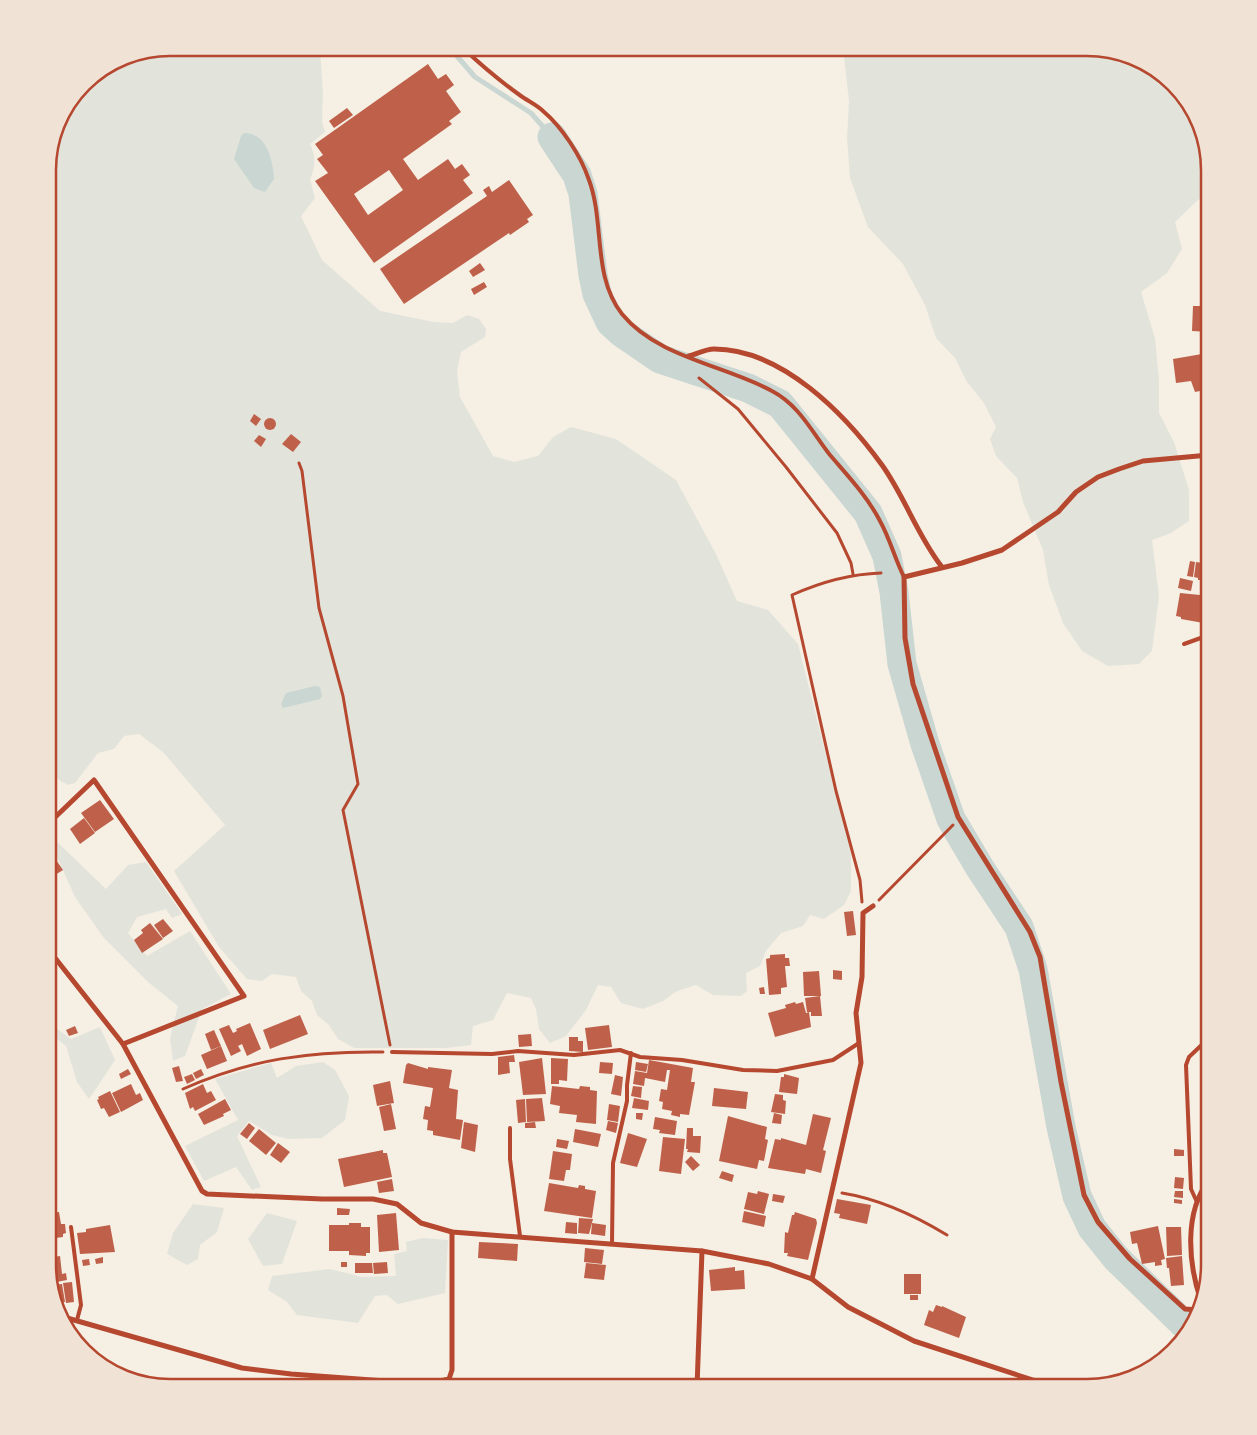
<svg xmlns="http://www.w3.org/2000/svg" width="1257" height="1435" font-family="'Fira Sans',sans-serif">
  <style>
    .green { fill: #e2e4dc }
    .water { fill: #c9d6d2 }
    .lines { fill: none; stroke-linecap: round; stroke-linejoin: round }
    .stream { stroke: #c9d6d2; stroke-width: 5 }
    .river { stroke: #c9d6d2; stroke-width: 29 }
    .building { fill: #bf614a; fill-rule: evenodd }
    .path { stroke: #b5482f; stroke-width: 3 }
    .service { stroke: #b5482f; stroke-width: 4 }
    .minor { stroke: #b5482f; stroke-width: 5 }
    .rim { fill: none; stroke: #b5482f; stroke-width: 2.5 }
  </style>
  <rect width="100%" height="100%" fill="#f6efe4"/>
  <g class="green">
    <path d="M171 48H320L323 94 322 122 325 132 310 144C316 157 316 166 310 179L315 198 301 216 322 260 380 311 434 322 453 323 467 315 479 319 486 329 485 337 461 352 457 371 460 397 493 456 514 462 538 456 553 437 571 427 616 439 676 480 716 554 737 601 768 610 798 644 851 854V891L844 905 824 919 810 915 803 926 781 933 766 951 760 966 746 973 747 991 741 996 713 995 696 985 677 991 663 1001 643 1009 621 1003 611 987 598 985 586 1010 566 1036 550 1043 539 1029 536 1009 531 998 507 993 493 1020 473 1026 471 1045 446 1048H354L338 1039 329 1025 317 1015 312 1001 301 991 296 977 272 974 262 981 247 979 219 947 174 871 225 825 164 753 139 734 124 736 114 749 98 753 75 783 68 785 59 780 48 762V162L60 116 89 78 124 57Z"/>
    <path d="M843 48H1094L1141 60 1184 96 1203 131 1209 170V193L1198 200 1175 222 1182 249 1167 273 1141 292 1155 338 1159 380V413L1174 442 1189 490V521L1171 533 1152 540 1159 596 1152 651 1139 664 1108 666 1082 651 1063 623 1049 585 1043 550 1023 502 1017 478 996 456 990 439 996 427 984 403 967 382 955 358 936 338 925 305 903 264 868 227 850 178 847 138 849 101Z"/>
    <path d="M55 840 106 889 128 865 146 862 182 914 172 918 166 909 137 917 128 933 147 956 190 931 231 994 202 1009 185 1056 173 1061 170 1038 178 1006 148 982 104 938 75 897 57 857 48 852V845Z"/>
    <path d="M49 1023 71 1039 100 1027 115 1060 89 1099 77 1082 66 1046 48 1032Z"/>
    <path d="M323 1062 335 1070 349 1096 345 1120 322 1138 289 1139 272 1135 249 1121 237 1136 261 1187 252 1190 236 1167 204 1181 185 1146 238 1120 215 1079 271 1063 277 1078 296 1066Z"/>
    <path d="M193 1204 224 1208 217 1232 200 1245 198 1259 187 1265 167 1254 173 1233Z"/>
    <path d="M267 1213 297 1221 282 1264 263 1266 248 1239Z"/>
    <path d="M423 1238 448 1240 445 1293 398 1304 387 1295 375 1296 358 1323 297 1315 287 1302 268 1290 272 1276 330 1269 362 1277 396 1276 394 1254 407 1251 406 1242Z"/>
  </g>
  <g class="water">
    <path d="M244 133C267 133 273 161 274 179L265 192 254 188 234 159 241 136Z"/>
    <path d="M315 686 320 687 322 696 320 699 283 708 281 704 286 693Z"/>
  </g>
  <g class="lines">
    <path class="stream" d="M450 48 475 77 531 113 552 137"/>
    <path class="river" d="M552 137 577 175 583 194 593 275 597 294 610 322 622 333 660 359 748 388 780 404 868 513 887 556 894 592 902 664 925 744 951 819 980 868 1019 927 1033 969 1061 1127 1077 1196 1092 1228 1116 1258 1189 1329"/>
  </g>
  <g class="building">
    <path d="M428 64 438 79 446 74 454 85 446 91 461 112 449 121 452 124 403 159 418 180 448 159 455 169 462 164 470 175 463 180 473 193 374 263 315 181 328 173 317 159 323 155 315 144ZM389 170 403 190 368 215 354 194Z"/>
    <path d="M347 108 353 115 334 128 329 121Z"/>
    <path d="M509 180 533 215 527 219 529 222 510 235 509 233 404 304 380 269 487 196 483 190 489 186 492 192Z"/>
    <path d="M480 263 485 270 473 277 469 271Z"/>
    <path d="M484 282 487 287 474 295 471 289Z"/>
    <path d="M1193 306H1209V332L1192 331Z"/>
    <path d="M1202 354 1207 387H1204L1205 390 1195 392 1191 381 1176 383 1173 359Z"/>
    <path d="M1204 410H1209V441H1208Z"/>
    <path d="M254 414 261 419 256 426 250 421Z"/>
    <circle cx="270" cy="424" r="6"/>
    <path d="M291 434 301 442 293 452 282 444Z"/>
    <path d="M259 435 266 439 261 447 254 441Z"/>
    <path d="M1190 561 1195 562 1193 577 1187 576Z"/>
    <path d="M1196 562 1209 564V580H1198V578L1194 577Z"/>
    <path d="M1180 578 1193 581 1191 591 1178 588Z"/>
    <path d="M1201 589 1209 591V624L1181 619V617L1176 616 1180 593 1200 595Z"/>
    <path d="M100 800 114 819 95 832 81 813Z"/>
    <path d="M84 818 95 833 80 844 70 829Z"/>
    <path d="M54 857 63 870 55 875 48 865V861Z"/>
    <path d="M853 911 856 935 847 936 844 912Z"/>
    <path d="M163 919 173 931 163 938 154 925Z"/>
    <path d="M150 923 163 939 142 953 134 940 143 933 141 930Z"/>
    <path d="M785 954V958H789L790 966H785L787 987 781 988V994L769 995 766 959 770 958V955Z"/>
    <path d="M833 970 842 971V980L833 979Z"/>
    <path d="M819 971 821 996H804L803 972Z"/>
    <path d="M764 987 765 994H760L759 988Z"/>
    <path d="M820 996 822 1016H811V1012H807L805 998Z"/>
    <path d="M795 1002 796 1004 803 1002 806 1013 809 1012 811 1027 775 1037 768 1013 786 1008 785 1005Z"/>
    <path d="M300 1015 308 1034 270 1049 263 1030Z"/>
    <path d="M250 1023 261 1049 247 1056 242 1044 238 1046 241 1051 231 1056 219 1029 229 1025 233 1033 237 1031 236 1029Z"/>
    <path d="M609 1025 612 1047 588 1050 585 1028Z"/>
    <path d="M75 1026 78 1033 69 1036 66 1030Z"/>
    <path d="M214 1030 221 1046 211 1050 205 1034Z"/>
    <path d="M531 1034 532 1046 519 1047 518 1035Z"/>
    <path d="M569 1037H578V1041H583V1052L569 1051Z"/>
    <path d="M221 1046 227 1061 207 1069 201 1055Z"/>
    <path d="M514 1055 515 1062H509L510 1073 498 1075V1057Z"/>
    <path d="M542 1058 546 1094 523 1095 519 1062Z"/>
    <path d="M551 1058 568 1059 567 1081 559 1080V1084H551Z"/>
    <path d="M649 1060 693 1068 691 1082H695L689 1115 680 1114V1117L671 1115 672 1111 662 1109 663 1102 659 1101 661 1089 667 1090 670 1070H667L665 1082 645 1078 644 1086 633 1084 635 1071 647 1073Z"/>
    <path d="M600 1062 613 1063 612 1074 599 1073Z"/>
    <path d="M636 1062 648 1064 646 1072 635 1070Z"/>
    <path d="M408 1063 428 1069V1067L452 1070 449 1088 458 1090 456 1119 463 1120 460 1140 433 1135V1131L427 1130 428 1120 423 1119 425 1106 430 1107 433 1088 403 1083 406 1065Z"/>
    <path d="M179 1066 183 1081 176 1082 172 1068Z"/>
    <path d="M128 1069 131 1074 121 1079 119 1074Z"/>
    <path d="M201 1069 204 1075 196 1079 193 1073Z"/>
    <path d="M192 1074 195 1080 187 1084 184 1077Z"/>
    <path d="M784 1074 799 1078 797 1094 779 1092 781 1077H784Z"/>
    <path d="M615 1075 623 1077 621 1096 611 1094Z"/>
    <path d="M390 1081 394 1103 377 1106 373 1085Z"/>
    <path d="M131 1084 136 1095 140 1093 143 1100 121 1112 112 1093Z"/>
    <path d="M203 1084 207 1093 211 1091 216 1100 195 1111 193 1107 190 1109 185 1093Z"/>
    <path d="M552 1086 579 1089 580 1086 590 1087V1090L597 1091 596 1124 576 1122 577 1115 559 1113 560 1106 550 1104Z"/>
    <path d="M633 1086 642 1087 641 1098 631 1096Z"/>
    <path d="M714 1088 748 1092 746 1109 712 1106Z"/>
    <path d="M110 1091 120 1112 109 1117 104 1108 101 1109 97 1100 99 1099 98 1097Z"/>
    <path d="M775 1094 783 1095V1100L786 1101 785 1114 771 1112Z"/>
    <path d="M542 1098 545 1121 527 1122 526 1099Z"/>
    <path d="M634 1098 649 1101 648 1110 632 1108Z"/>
    <path d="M225 1099 231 1110 223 1114 224 1116 204 1125 198 1114Z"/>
    <path d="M525 1099 526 1122 518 1123 516 1100Z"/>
    <path d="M391 1104 396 1129 384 1131 379 1107Z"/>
    <path d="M609 1104 620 1106 618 1122 607 1120Z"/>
    <path d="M636 1113H643L642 1120 636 1119Z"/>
    <path d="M774 1113 782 1115 781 1124 772 1123Z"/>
    <path d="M813 1114 831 1118 823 1150 826 1151 821 1173 806 1169 805 1174 768 1168 775 1139 781 1140V1138L806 1145Z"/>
    <path d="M728 1116 767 1127 765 1139 768 1140 764 1161 759 1160 757 1169 719 1161Z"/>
    <path d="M655 1117 677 1121 675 1135 659 1133 660 1130 653 1129Z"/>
    <path d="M608 1121 618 1123 616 1133 606 1130Z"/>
    <path d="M464 1122 478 1125 475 1152 461 1148Z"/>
    <path d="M535 1122 536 1128H525V1123Z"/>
    <path d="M249 1123 255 1128 247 1139 240 1134Z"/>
    <path d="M687 1128H693V1136H701L700 1153 687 1152 688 1149H686Z"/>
    <path d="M259 1129 276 1143 266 1155 249 1141Z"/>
    <path d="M575 1129 601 1134 598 1147 573 1142Z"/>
    <path d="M628 1133 647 1139 637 1167 620 1163Z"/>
    <path d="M663 1137 685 1139 681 1174 659 1171Z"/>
    <path d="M557 1139 569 1141 567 1149 556 1147Z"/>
    <path d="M278 1143 290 1152 281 1163 270 1155Z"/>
    <path d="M1174 1149 1184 1150V1156H1174Z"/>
    <path d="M383 1150V1153H387L392 1177 344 1187 338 1159Z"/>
    <path d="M553 1151 572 1154 570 1170H566L564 1181 549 1179Z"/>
    <path d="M691 1156 700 1165 693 1171 685 1162Z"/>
    <path d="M722 1171 734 1175 732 1182 719 1178Z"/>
    <path d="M1175 1177 1184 1178 1183 1189 1174 1188Z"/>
    <path d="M392 1179 394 1191 379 1193 377 1182Z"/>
    <path d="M549 1183 578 1188 579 1185 585 1186V1189L596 1191 592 1218 544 1211Z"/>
    <path d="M758 1191 769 1194 764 1214 744 1209 748 1192 757 1194Z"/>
    <path d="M1175 1191H1183V1198L1174 1197Z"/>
    <path d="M773 1194 785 1196 783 1203 772 1201Z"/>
    <path d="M837 1199 871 1205 867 1224 839 1218 840 1214 834 1213Z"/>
    <path d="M1174 1199 1182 1200V1204L1174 1203Z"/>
    <path d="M337 1208 350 1209 349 1215H337Z"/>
    <path d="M744 1211 766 1216 764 1227 742 1222Z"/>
    <path d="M59 1212 61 1224H65L66 1233 63 1234V1237L48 1239V1213Z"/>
    <path d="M795 1212 816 1219 817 1223 808 1260 787 1256 788 1253H784L785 1232 788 1233 792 1215H794Z"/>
    <path d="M396 1213 399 1250 379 1252 377 1215Z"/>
    <path d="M579 1218 593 1219 589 1234 578 1233Z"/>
    <path d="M566 1222 577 1223V1234L565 1233Z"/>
    <path d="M349 1223H361V1227H370V1253H366V1256L349 1255V1251H329V1225H349Z"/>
    <path d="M592 1223 606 1225 605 1236 591 1234Z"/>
    <path d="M110 1225 115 1252 80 1254 77 1233 86 1232V1229Z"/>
    <path d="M1158 1226 1165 1259 1161 1260 1162 1265 1155 1266V1262L1142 1264 1137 1243 1132 1244 1130 1232Z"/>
    <path d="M1166 1227H1181L1182 1255 1167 1256Z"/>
    <path d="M49 1241 51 1255H48V1242Z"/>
    <path d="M479 1242 518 1244 517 1261 478 1258Z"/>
    <path d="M585 1248 604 1250 602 1264 584 1262Z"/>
    <path d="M60 1256 62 1274 66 1273 67 1280 51 1283 48 1258Z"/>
    <path d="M1182 1256 1184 1285 1171 1286 1169 1268H1167L1166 1258Z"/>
    <path d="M103 1257V1263L96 1264 95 1259Z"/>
    <path d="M89 1259 90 1265 83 1266 82 1260Z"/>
    <rect x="341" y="1262" width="6" height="5"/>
    <path d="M387 1262 388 1273 374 1274 373 1263Z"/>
    <path d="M355 1263H372L373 1273H355Z"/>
    <path d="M586 1263 606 1265 604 1280 584 1278Z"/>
    <path d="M735 1267V1271L744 1270 745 1289 711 1291 709 1270Z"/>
    <rect x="904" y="1274" width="17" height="20"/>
    <path d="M72 1282 74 1302 66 1303 63 1283Z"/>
    <path d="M62 1284 65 1302 54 1303 51 1285Z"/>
    <rect x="910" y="1295" width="8" height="5"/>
    <path d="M936 1305 942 1307V1306L966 1317 959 1338 924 1325 929 1310 933 1312Z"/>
  </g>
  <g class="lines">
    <g class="path">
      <path d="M699 378 738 409 786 467 837 533 851 563 853 574"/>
      <path d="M299 463 302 471 319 608 343 696 358 784 343 810 390 1045"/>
      <path d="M879 900 953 825"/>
      <path d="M862 902 860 880 836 791 792 595C821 582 849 574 881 573"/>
      <path d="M183 1089C250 1059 310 1051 383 1052"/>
      <path d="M842 1193C880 1199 914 1215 947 1235"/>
      <path d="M459 1380 480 1382 486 1387"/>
    </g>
    <g class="service">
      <path d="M463 48C481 65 500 81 521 96 528 101 537 105 543 111 562 127 581 156 589 180 605 223 592 276 622 314 658 358 725 365 772 391 799 405 812 432 830 455 848 476 867 496 880 521 890 539 895 559 904 577"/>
      <path d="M1184 644 1209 635"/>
      <path d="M392 1052 492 1054 518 1051 574 1055 620 1050 640 1057 682 1060 743 1070 777 1071 833 1060 859 1043"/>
      <path d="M510 1128V1159L520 1236"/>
      <path d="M1196 1200 1191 1189 1186 1065 1189 1057 1209 1038"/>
      <path d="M71 1227 81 1305 77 1320"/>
      <path d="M612 1243 613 1163 627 1101V1085L631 1053"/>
    </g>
    <g class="minor">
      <path d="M689 356C696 354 706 349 714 349 782 349 845 414 882 465 905 497 917 535 942 567"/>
      <path d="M48 824 94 780 244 996 123 1044"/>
      <path d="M48 949 123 1044 202 1191 207 1194 322 1199H373L397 1204 421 1223 452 1232 702 1251 769 1264 812 1279 848 1307 914 1341 1054 1387"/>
      <path d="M812 1279 861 1063 856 1013 862 977 863 913 873 906"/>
      <path d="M1201 1301C1188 1263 1184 1212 1209 1180"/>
      <path d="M1199 1310 1185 1309 1130 1259 1098 1222 1084 1195 1061 1082 1040 957 1030 932 958 817 913 684 905 638 904 577 962 563 1002 550 1058 512 1076 492 1098 477 1119 469 1143 461 1209 455"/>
      <path d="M60 1316 242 1368 291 1374 426 1384 449 1379 452 1370V1232"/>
      <path d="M697 1387 702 1251"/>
    </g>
  </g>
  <path d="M0 0H1257V1435H0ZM170 56H1087A114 114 0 0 1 1201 170V1265A114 114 0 0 1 1087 1379H170A114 114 0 0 1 56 1265V170A114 114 0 0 1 170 56Z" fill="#f1e2d6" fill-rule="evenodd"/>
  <path class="rim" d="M170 56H1087A114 114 0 0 1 1201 170V1265A114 114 0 0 1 1087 1379H170A114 114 0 0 1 56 1265V170A114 114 0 0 1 170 56Z"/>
</svg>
